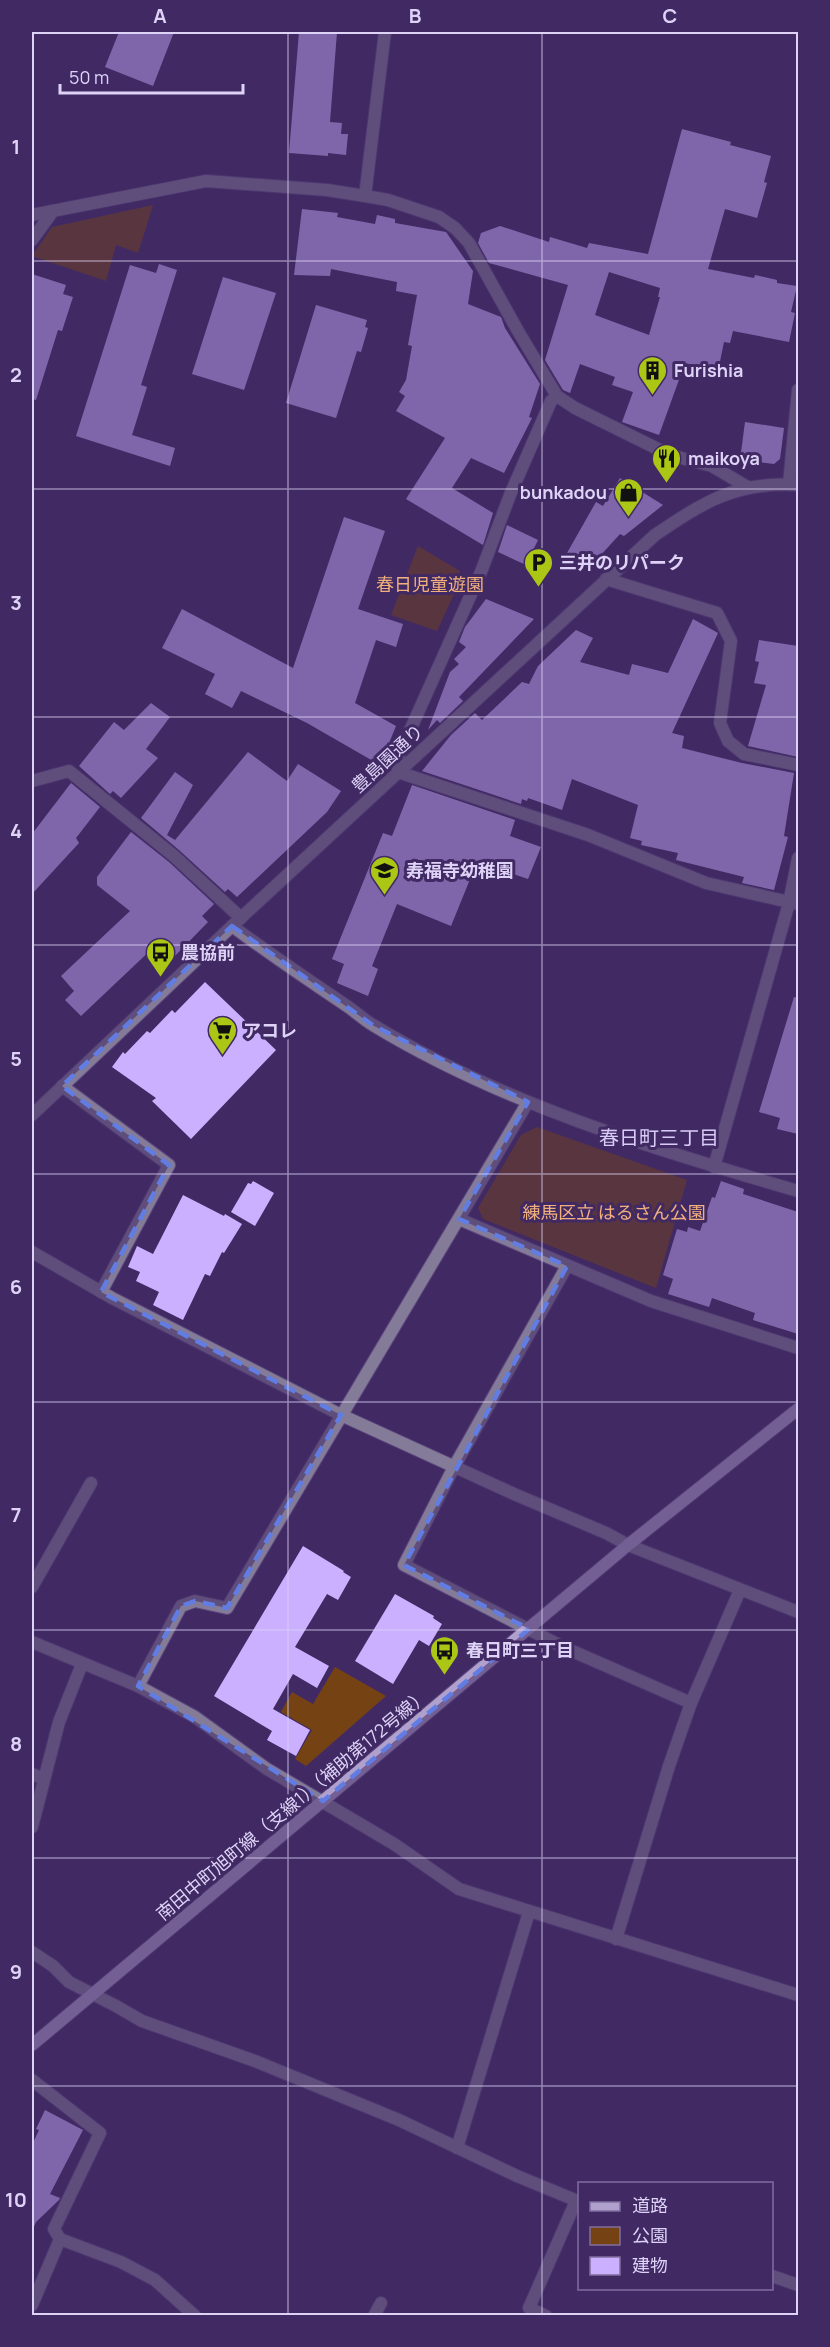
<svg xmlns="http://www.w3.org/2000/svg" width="830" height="2347" font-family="Manrope,'Noto Sans JP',sans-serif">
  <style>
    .green { fill: #754313 }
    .building { fill: #cbb0ff; fill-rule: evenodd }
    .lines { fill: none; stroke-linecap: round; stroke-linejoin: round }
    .minor-casing { stroke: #5d487e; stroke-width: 14 }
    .tertiary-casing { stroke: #5d487e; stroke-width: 14 }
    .secondary-casing { stroke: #5d487e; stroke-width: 14 }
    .minor { stroke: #847b98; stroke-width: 12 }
    .tertiary { stroke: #847b98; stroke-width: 12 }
    .secondary { stroke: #afa0ce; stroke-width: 12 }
    .marked { fill: none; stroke: #617de3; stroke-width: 4.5; stroke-dasharray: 12 8; stroke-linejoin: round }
    .grid { fill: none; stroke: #ded3f7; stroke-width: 1.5; stroke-opacity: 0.55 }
    .labels { text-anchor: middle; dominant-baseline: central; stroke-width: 6; stroke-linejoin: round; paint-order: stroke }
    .poi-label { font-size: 18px; font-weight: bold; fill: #ded3f7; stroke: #412a64; text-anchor: start }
    .park-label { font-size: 18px; fill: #f2b07c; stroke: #412a64 }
    .street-label { font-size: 18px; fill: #ded3f7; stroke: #412a64 }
    .neighbourhood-label { font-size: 20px; fill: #d8cbf5; stroke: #412a64 }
    .neatline { fill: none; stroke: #ded3f7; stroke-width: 2 }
    .grid-label { font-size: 20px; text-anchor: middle; font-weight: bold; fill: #ded3f7 }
  </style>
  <rect width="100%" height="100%" fill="#412a64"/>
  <g class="green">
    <path d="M153 205 138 253 116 245 106 281 32 256 52 227Z"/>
    <path d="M418 546 460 571V581L437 631 391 615Z"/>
    <path d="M537 1127 687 1180 656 1288 483 1219 478 1208 521 1135Z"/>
    <path d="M335 1667 386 1696 306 1766 295 1759 312 1730 281 1712 292 1692 313 1704Z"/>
  </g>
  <g class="building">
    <path d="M119 32H174L153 86 105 67Z"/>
    <path d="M299 32H337L330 122 342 123 341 134H348L346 155 328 153V156L289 153Z"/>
    <path d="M682 129 731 142 730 145 771 156 764 182 767 183 757 218 725 209 708 269 754 278 755 275 777 280V283L797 286 791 312 795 313 789 342 733 331 730 343 724 342 718 371 685 363 659 435 622 422 633 392 612 385 615 377 580 364 570 393 563 390 545 360 568 285 489 263 478 243 481 233 500 226 549 242 550 237 587 248 589 243 648 254ZM609 272 660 288 658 297H660L649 335 595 315Z"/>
    <path d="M302 209 338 213 337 217 375 224 377 215 395 219V223L446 232 473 271 468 304 501 317 505 328 540 384 529 417 532 418 504 473 471 458 452 488 493 513 483 545 406 499 445 438 396 411 405 396 399 392 406 380 412 346 408 345 417 295 396 291 397 282 331 269 330 276 294 275Z"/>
    <path d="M159 264 177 270 141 385 147 387 132 435 175 448 170 466 76 436 130 265 156 273Z"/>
    <path d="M32 274 66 285 63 294 73 297 62 331 58 330 36 400 32 399Z"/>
    <path d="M223 277 276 293 244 390 192 374Z"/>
    <path d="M316 305 367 320 365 327 368 328 361 352 357 351 336 418 286 403Z"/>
    <path d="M745 422 784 428 780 459 774 464 740 460Z"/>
    <path d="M620 478 663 505 624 536 620 534 599 557 596 555 587 564 567 553 596 502 603 506Z"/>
    <path d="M344 517 385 531 358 609 403 624 396 647 376 640 355 703 396 726 380 765 307 723 241 691 232 708 205 694 215 674 162 648 182 609 293 668Z"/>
    <path d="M507 525 538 540 526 565 498 552Z"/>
    <path d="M486 599 534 619 459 697 463 701 440 723 437 720 428 730 450 672 459 664 454 659 466 647 459 642 465 627Z"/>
    <path d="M693 619 718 633 672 733 684 736 682 748 742 763 794 773 784 836 788 837 774 890 742 883 744 877 676 860 678 853 641 845 642 841 630 838 638 805 572 779 562 810 528 798 527 801 522 799 521 804 422 771 451 735 475 713 482 720 522 682 529 684 538 666 576 630 593 638 580 662 629 675 632 664 668 673Z"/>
    <path d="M759 640 798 646V757L748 746 766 685 754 683 759 662 755 661Z"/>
    <path d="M151 703 170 717 146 749 158 758 121 798 113 791 110 794 79 766 114 722 124 730Z"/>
    <path d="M248 752 287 781 298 764 341 791 327 812 237 897 228 889 225 892 179 850 141 818 175 772 193 785 167 835 175 840Z"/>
    <path d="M71 783 100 807 76 838 79 843 32 894V834Z"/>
    <path d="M412 785 515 820 510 836 541 847 528 879 477 862 451 926 397 904 372 966 378 969 368 996 337 983 344 964 332 959 383 833 392 836Z"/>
    <path d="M131 832 169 862 214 904 202 916 208 922 170 961 156 945 81 1016 65 1000 74 991 61 976 130 911 97 885V877Z"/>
    <path d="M205 982 276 1050 191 1139 152 1101 156 1098 112 1067 123 1052 125 1054 147 1031 150 1033 172 1010 175 1013Z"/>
    <path d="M794 997 798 998V1134L777 1129 780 1118 759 1112Z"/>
    <path d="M253 1181 274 1193 255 1226 231 1212 248 1183 251 1184Z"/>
    <path d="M721 1181 744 1189 743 1194 798 1212V1334L753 1320 755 1313 712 1298 709 1307 668 1294 673 1279 663 1275 677 1229 687 1232 688 1227 700 1231 712 1197 715 1198Z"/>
    <path d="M183 1195 224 1216 225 1214 242 1224 224 1253 222 1252 210 1276 205 1274 183 1320 153 1305 159 1292 136 1281 140 1272 128 1267 137 1246 153 1254Z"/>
    <path d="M303 1546 344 1571 343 1572 351 1577 338 1600 327 1594 295 1647 329 1666 317 1688 293 1674 273 1709 310 1730 296 1756 267 1740 272 1731 214 1696Z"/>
    <path d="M395 1594 434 1616 433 1618 442 1624 429 1646 419 1640 393 1684 355 1661Z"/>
    <path d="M45 2110 83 2130 50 2194 60 2198 59 2200 36 2222 32 2231V2145L39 2130 36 2129Z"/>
  </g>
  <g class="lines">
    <defs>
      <g id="minor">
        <path d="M365 196 385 32"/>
        <path d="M32 215 206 181 327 190 365 196 388 200 439 217 455 228 469 243 518 331 557 396 575 408 670 455 712 466 749 488"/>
        <path d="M32 240 53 211"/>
        <path d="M557 396 551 401 510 495 481 572 399 755 398 772 588 835 706 883 798 904"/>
        <path d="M789 484 798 390"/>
        <path d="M606 579 717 613 731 641 720 723 728 741 744 754 798 765"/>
        <path d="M32 781 69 771 174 856 241 918"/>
        <path d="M232 926C270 954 308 980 347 1006 356 1012 364 1020 373 1025 503 1104 653 1149 798 1191"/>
        <path d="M62 1086 169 1165 101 1292"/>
        <path d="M714 1167 789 903 798 858"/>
        <path d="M459 1219 651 1301 798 1348"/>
        <path d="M32 1252 112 1298 341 1415 514 1494 606 1533 628 1545 798 1612"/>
        <path d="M567 1266 454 1467 404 1565 563 1647 691 1703"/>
        <path d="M32 1587 91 1483"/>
        <path d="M32 1642 138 1686 195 1717 267 1769 394 1844 459 1889 798 1995"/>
        <path d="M138 1686 181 1606 195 1601 227 1608 528 1102"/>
        <path d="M32 1774 44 1779"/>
        <path d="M32 1827 59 1722 82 1664"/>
        <path d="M616 1939 669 1766 691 1703 740 1590"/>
        <path d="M32 1952 53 1966 69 1982 116 2006 142 2021 255 2061 399 2120 517 2176 580 2202"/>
        <path d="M32 2080 100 2133 54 2229 60 2239 121 2262 155 2280 195 2316"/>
        <path d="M457 2148 529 1912"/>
        <path d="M772 2276 798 2285"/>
        <path d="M32 2305 60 2239"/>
        <path d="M374 2316 381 2303"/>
        <path d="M546 2316 529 2308 576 2201"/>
      </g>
      <path id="tertiary" d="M32 1115 232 926 655 535C704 502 736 481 798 485"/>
      <path id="secondary" d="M32 2045 628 1545 798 1409"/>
    </defs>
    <use href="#minor" class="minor-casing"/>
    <use href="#tertiary" class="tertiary-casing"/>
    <use href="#secondary" class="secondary-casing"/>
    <use href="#minor" class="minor"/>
    <use href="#tertiary" class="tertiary"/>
    <use href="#secondary" class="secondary"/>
  </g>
  <path d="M0 0H830V2347H0ZM232 926 374 1026 528 1102 459 1219 567 1266 404 1565 529 1629 323 1801 138 1686 181 1606 195 1601 227 1608 341 1415 101 1292 169 1165 62 1086Z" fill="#412a64" fill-opacity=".55" fill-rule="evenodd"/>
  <path class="marked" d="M232 926 374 1026 528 1102 459 1219 567 1266 404 1565 529 1629 323 1801 138 1686 181 1606 195 1601 227 1608 341 1415 101 1292 169 1165 62 1086Z"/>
  <path class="grid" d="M288 32V2316M542 32V2316M32 261H798M32 489H798M32 717H798M32 945H798M32 1174H798M32 1402H798M32 1630H798M32 1858H798M32 2086H798"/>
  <defs>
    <symbol id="building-pin" viewBox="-11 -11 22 30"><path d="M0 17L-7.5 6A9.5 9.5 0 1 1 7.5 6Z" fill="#abc615" stroke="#412a64"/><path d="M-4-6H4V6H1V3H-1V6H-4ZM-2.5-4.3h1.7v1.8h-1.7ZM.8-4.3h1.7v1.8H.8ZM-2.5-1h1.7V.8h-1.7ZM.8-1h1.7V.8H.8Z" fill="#111"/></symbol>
    <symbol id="restaurant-pin" viewBox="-11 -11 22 30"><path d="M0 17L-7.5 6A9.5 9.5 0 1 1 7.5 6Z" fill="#abc615" stroke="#412a64"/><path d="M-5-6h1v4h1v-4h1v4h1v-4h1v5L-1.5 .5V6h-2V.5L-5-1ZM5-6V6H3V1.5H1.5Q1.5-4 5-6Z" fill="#111"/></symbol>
    <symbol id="shop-pin" viewBox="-11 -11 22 30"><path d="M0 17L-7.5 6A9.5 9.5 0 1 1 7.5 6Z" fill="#abc615" stroke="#412a64"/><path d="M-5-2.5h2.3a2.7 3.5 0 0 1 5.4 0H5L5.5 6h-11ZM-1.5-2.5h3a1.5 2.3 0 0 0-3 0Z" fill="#111"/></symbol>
    <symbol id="parking-pin" viewBox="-11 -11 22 30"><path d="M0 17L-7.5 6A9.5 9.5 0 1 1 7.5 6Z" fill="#abc615" stroke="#412a64"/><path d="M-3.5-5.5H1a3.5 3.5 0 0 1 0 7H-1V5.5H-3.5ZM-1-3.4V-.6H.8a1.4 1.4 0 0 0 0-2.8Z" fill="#111"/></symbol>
    <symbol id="school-pin" viewBox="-11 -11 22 30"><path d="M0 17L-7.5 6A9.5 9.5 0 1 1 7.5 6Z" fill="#abc615" stroke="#412a64"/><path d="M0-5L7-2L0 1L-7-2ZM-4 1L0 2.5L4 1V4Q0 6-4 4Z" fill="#111"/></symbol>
    <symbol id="bus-pin" viewBox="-11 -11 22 30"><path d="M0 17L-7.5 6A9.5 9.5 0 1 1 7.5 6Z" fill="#abc615" stroke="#412a64"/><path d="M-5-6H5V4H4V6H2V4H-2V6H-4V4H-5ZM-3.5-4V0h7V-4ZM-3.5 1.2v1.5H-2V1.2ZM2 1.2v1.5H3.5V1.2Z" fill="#111"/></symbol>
    <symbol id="supermarket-pin" viewBox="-11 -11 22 30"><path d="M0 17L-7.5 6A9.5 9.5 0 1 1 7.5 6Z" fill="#abc615" stroke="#412a64"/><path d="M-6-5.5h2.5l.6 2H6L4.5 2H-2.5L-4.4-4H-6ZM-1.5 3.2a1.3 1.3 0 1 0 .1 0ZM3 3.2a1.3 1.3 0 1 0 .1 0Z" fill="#111"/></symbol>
  </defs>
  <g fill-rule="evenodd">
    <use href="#building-pin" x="636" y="354" width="33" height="45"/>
    <use href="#restaurant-pin" x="650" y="442" width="33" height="45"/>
    <use href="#shop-pin" x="612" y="476" width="33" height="45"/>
    <use href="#parking-pin" x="522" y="546" width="33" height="45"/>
    <use href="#school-pin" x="368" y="854" width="33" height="45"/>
    <use href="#bus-pin" x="144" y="936" width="33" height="45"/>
    <use href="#supermarket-pin" x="206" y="1014" width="33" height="45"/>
    <use href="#bus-pin" x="428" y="1634" width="33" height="45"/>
  </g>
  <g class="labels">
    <g class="poi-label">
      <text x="674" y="370">Furishia</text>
      <text x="688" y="458">maikoya</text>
      <text x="607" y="492" text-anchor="end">bunkadou</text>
      <text x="559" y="562">三井のリパーク</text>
      <text x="406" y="870">寿福寺幼稚園</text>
      <text x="181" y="952">農協前</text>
      <text x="243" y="1030">アコレ</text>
      <text x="466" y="1650">春日町三丁目</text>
    </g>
    <g class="park-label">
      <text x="430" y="584">春日児童遊園</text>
      <text x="614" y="1212">練馬区立 はるさん公園</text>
    </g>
    <g class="street-label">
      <text transform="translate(387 758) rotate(-43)">豊島園通り</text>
      <text transform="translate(292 1804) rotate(-40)">南田中町旭町線（支線1）（補助第172号線）</text>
    </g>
    <g class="neighbourhood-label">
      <text x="659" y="1137">春日町三丁目</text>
    </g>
  </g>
  <rect width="830" height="2347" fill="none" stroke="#412a64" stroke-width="66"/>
  <rect x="578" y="2182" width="195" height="108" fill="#412a64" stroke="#806e9f" stroke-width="1.5"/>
  <rect x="590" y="2202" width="30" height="9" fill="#afa0ce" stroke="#806e9f" stroke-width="1.5"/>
  <text x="632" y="2212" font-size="18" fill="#ded3f7">道路</text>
  <rect x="590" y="2227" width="30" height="18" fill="#754313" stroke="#806e9f" stroke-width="1.5"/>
  <text x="632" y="2242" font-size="18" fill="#ded3f7">公園</text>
  <rect x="590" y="2257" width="30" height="18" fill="#cbb0ff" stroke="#806e9f" stroke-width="1.5"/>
  <text x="632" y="2272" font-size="18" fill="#ded3f7">建物</text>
  <path d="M60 84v9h183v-9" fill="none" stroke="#ded3f7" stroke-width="3"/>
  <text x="69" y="84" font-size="18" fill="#ded3f7" stroke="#412a64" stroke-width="4.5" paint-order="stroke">50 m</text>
  <rect x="33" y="33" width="764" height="2281" class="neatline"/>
  <g class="grid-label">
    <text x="160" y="23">A</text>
    <text x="415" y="23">B</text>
    <text x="670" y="23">C</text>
    <text x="16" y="154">1</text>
    <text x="16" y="382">2</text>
    <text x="16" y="610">3</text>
    <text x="16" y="838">4</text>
    <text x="16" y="1066">5</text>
    <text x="16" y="1294">6</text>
    <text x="16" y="1522">7</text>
    <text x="16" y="1751">8</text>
    <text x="16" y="1979">9</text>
    <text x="16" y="2207">10</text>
  </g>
</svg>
